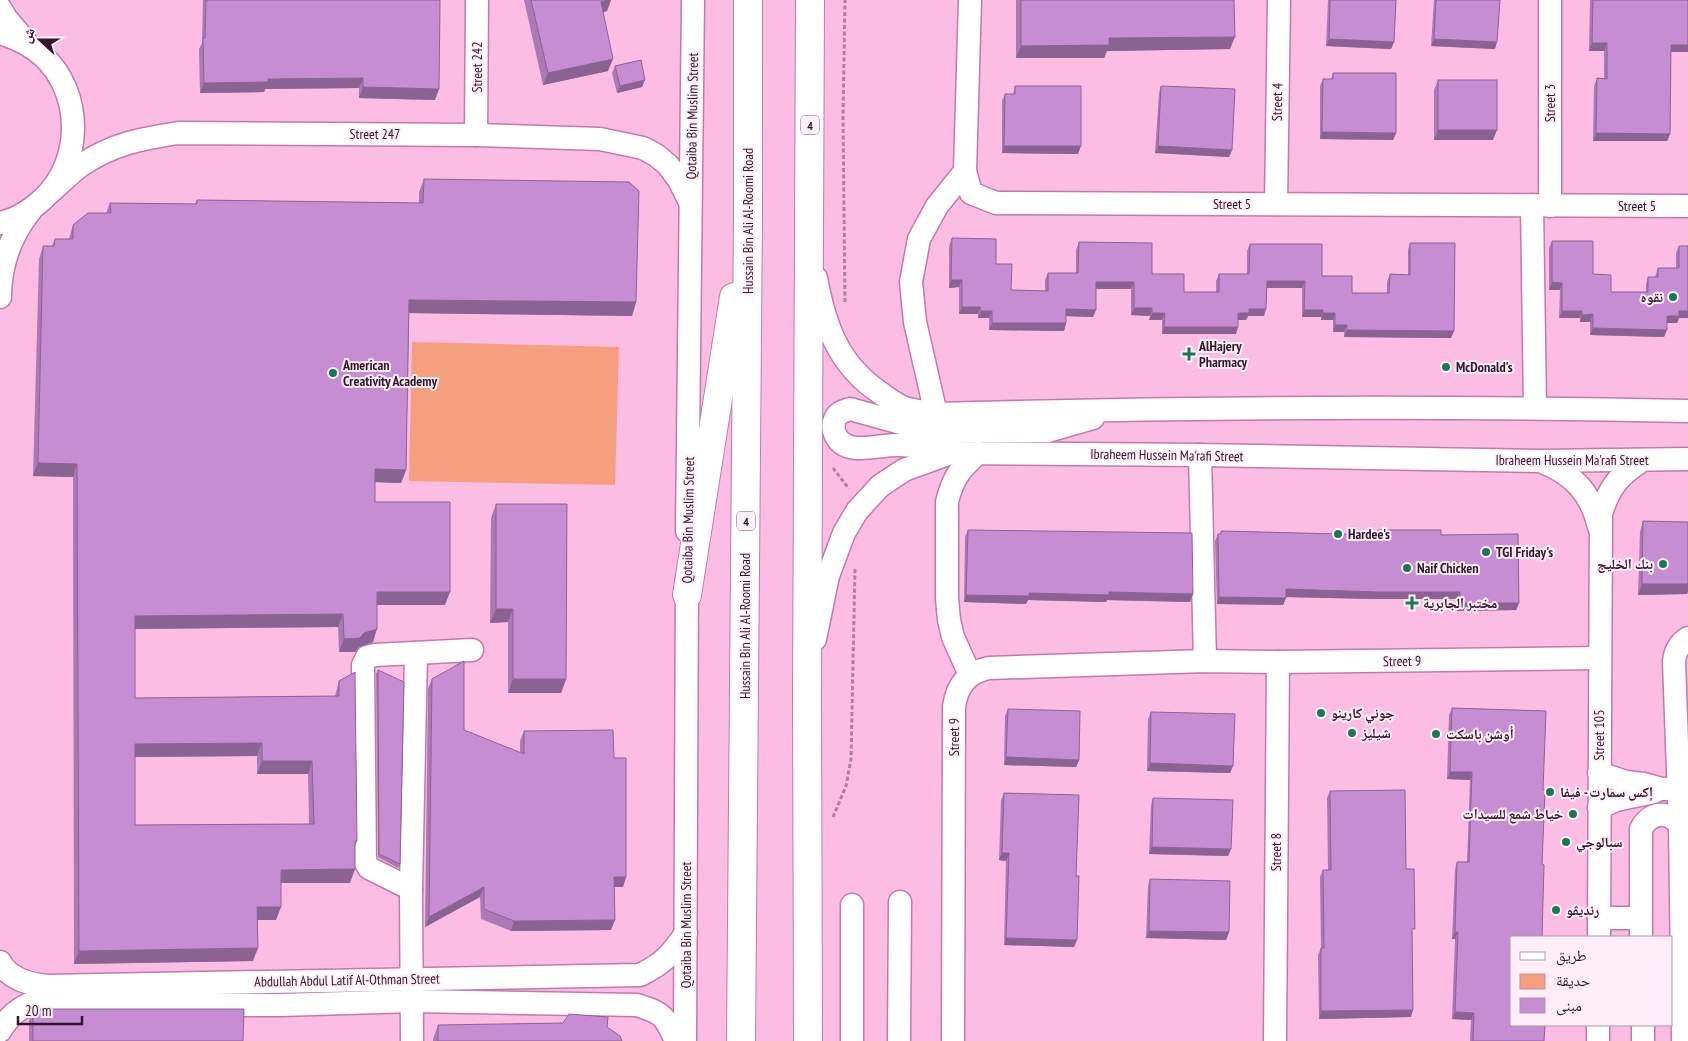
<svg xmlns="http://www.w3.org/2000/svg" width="1688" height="1041" font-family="'PT Sans Narrow','Noto Naskh Arabic',sans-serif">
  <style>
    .green { fill: #f69f7e }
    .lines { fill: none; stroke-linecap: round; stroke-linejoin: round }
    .minor-casing { stroke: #c37aa9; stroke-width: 25 }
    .highway-casing { stroke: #c37aa9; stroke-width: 30 }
    .path { stroke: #b07e9e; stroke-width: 3; stroke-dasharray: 4 2.5; stroke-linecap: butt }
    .minor { stroke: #fff; stroke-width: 22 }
    .highway { stroke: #fff; stroke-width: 28 }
    .wall { fill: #ab79b5; fill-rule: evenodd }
    .shaded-wall { fill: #8b6393 }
    .building { fill: #c78dd2; stroke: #8b6393; fill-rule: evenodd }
    .poi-dot { fill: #147a53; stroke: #ffeef8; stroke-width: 2 }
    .labels { text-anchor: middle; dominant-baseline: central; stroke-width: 4; stroke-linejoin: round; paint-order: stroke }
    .shield { fill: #ffeef8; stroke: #705767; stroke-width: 1 }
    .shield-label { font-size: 12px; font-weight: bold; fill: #331629 }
    .street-label { font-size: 14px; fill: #331629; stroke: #ffeef8 }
    .poi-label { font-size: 14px; font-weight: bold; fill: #331629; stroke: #ffeef8; text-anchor: start }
  </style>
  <rect width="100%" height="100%" fill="#fbbde4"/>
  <path class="green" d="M412 342 619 347 615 485 409 481Z"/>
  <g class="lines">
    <defs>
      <g id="minor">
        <path d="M970 0 965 171 971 193 996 203 1688 206"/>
        <path d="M1550 0V206"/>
        <path d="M0 8 6 18 26 42"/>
        <path d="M0 33C16 38 31 45 43 56 83 93 83 162 43 199 31 210 16 220 0 223"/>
        <path d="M476 135 477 0"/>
        <path d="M48 194C59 185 69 174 80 166 112 144 140 139 178 133L476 135 600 139 643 148 656 155 668 165 679 180 690 202"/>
        <path d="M1276 204 1279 0"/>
        <path d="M1532 205 1535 408"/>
        <path d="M816 278C825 326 838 364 879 392 887 398 896 405 905 408 915 411 926 412 936 414 1186 407 1437 406 1688 411"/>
        <path d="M0 297C0 265 11 235 31 210"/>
        <path d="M936 414 915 322 911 282 919 239 937 206 965 171"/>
        <path d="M951 453C934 449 916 445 898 445 879 444 845 458 835 434 833 430 833 423 835 419 838 412 844 411 850 409L915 427 943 431H1048L1093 418"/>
        <path d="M1200 455 1205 661"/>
        <path d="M1543 462C1574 475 1591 493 1599 527"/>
        <path d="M687 531 693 0"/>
        <path d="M815 639 828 576 844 533 857 511 880 486 904 470 951 453 1200 455 1542 461 1688 459"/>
        <path d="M970 675 953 637 949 620 947 598V502C953 478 959 470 978 453"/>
        <path d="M1599 773 1626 782 1644 784 1662 789H1678"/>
        <path d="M1599 808 1616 800 1654 792"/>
        <path d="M411 889 369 868 365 861 363 665 367 657 375 655 472 650"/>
        <path d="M1599 918H1640"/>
        <path d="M1599 937 1601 514C1609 487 1619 475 1643 460"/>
        <path d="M1641 937V829C1650 812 1669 809 1680 826"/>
        <path d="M0 962C9 979 28 984 47 986L640 975C664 963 671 955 686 933"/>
        <path d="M1643 1025V1041"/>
        <path d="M0 1031C9 1017 14 1012 29 1004L281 1005 413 1001 637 1005C663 1013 665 1016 676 1041"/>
        <path d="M412 1041 411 889 416 653"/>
        <path d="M685 1041 687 578"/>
        <path d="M852 1041V905"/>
        <path d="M899 1041 900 902"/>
        <path d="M953 1041 954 707C957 685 968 672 989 668L1205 661 1278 662 1599 658"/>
        <path d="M1275 1041 1278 662"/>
        <path d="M1598 1041V1025"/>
        <path d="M1683 1041 1680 826 1674 661C1675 651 1679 644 1688 638"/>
      </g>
      <g id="highway">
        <path d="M687 595 734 297"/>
        <path d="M741 1041 748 214V0"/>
        <path d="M808 1041 807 695 810 0"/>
      </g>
    </defs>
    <use href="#minor" class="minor-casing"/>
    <use href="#highway" class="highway-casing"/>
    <g class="path">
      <path d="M845 302 843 116 845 0"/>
      <path d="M833 468 849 489"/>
      <path d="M833 817 846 786 851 759 855 569"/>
    </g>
    <use href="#minor" class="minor"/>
    <use href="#highway" class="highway"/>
  </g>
  <g class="wall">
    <path d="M203 0H440L435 100 359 98V88L265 89 264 92 200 93 199 49 202 43Z"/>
    <path d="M524 0H611L607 11 603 12 608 71 543 85Z"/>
    <path d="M1016 0H1053L1230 49 1107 51 1104 58H1016Z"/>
    <path d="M1328 0H1396L1394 42 1391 49 1326 46Z"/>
    <path d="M1434 0H1500L1495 49 1431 46Z"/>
    <path d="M1590 0H1688V52H1671L1670 134 1667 141H1593L1594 86 1597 78 1604 79V51H1589Z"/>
    <path d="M615 66 642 87 617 93 612 73Z"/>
    <path d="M1333 73 1396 133 1393 140 1320 139V86L1323 79H1331Z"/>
    <path d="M1438 80 1493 140H1434V90Z"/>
    <path d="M1015 86 1078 154 1002 153V101L1005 94H1013Z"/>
    <path d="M1161 86 1232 150 1229 157 1155 153 1159 93Z"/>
    <path d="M424 179 636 302 632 316 409 313 406 470 401 483 375 482V502L445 605H377L373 642 359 647 355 652H339L338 627 135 629V698L335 696 339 681 357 841 355 846 350 883H281L276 920H257L253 961 74 964 73 477 33 476 39 259 43 246H52L55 239H69L73 225 106 213 110 203 195 204 197 200 419 203V192ZM257 756V774H308L309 824 135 825V757Z"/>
    <path d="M952 238 996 264 1011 290 1045 291V280L1048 273H1076V250L1079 242 1152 274 1184 292H1216V281L1219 274H1247V251L1250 244 1322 276 1352 293H1387V282L1390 274 1408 275V250L1410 243 1454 331 1451 338 1344 337V332H1333V320H1321V317H1302V288H1266L1264 316H1248L1246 320H1238L1236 334H1162V320H1149L1150 316 1131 315V289H1096L1093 317 1066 316V323L1064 331 989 330V318H978V314H959V287L949 288V246Z"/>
    <path d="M1552 241 1593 274 1611 292H1646V284L1648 277H1655L1658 268H1676V253L1679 246V318L1677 323H1667L1664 337 1590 335V322H1580V318H1559L1560 290H1549V248Z"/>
    <path d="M496 504 566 679 561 693H508V622L490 623 491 518Z"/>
    <path d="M1643 521 1687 594 1638 595 1640 532Z"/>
    <path d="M968 530 1190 602 1107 600 1106 602 1028 600 1026 604 964 602 965 537Z"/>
    <path d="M1378 530 1441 535 1519 603 1516 610 1457 611V599H1375L1286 597 1283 605 1217 604 1215 541 1218 534H1220L1221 531 1376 535Z"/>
    <path d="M378 670 400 864 398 868 378 857 376 674Z"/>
    <path d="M432 679 464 730 520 753V741L524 731 614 758 626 877 623 887H614L611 930 511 931 481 919 480 897 425 927 428 689Z"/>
    <path d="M1452 708 1546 711 1512 937 1544 1041H1470L1471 1020 1452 1019 1455 939H1452L1455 869 1457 862H1467L1470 780 1447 779 1449 715Z"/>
    <path d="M1008 709 1079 760 1076 767 1004 765 1005 716Z"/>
    <path d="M1151 712 1230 773 1147 771 1148 719Z"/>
    <path d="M1330 791 1406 869 1412 937 1411 1017 1319 1019 1318 955 1321 948 1320 877 1323 870H1328L1327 798Z"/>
    <path d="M1004 793 1074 947 1004 945 1006 861 999 860 1001 800Z"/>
    <path d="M1153 798 1231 849 1228 856 1149 854 1151 805Z"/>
    <path d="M1150 879 1229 932 1226 940 1146 938 1148 886Z"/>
    <path d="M33 1009 243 1041H29V1020Z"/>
    <path d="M438 1025 607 1027 622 1041H433V1039Z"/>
  </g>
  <g class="shaded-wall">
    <path d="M608 0H611L607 11 596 14 601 2Z"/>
    <path d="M1235 37 1230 49 1107 51 1104 58H1016L1021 46 1109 38Z"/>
    <path d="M1329 39 1394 42 1391 49 1326 46Z"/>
    <path d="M1434 39 1497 42 1495 49 1431 46Z"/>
    <path d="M1592 43H1607L1604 51H1589Z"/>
    <path d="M1671 45H1688V52H1668Z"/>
    <path d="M613 59 608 71 543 85 548 73Z"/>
    <path d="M363 78 359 88 265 89 264 92 200 93 204 83 268 79Z"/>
    <path d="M645 80 642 87 617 93 620 86Z"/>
    <path d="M363 87 439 89 435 100 359 98Z"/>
    <path d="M1438 130H1497L1493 140H1434Z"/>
    <path d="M1322 132 1396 133 1393 140 1320 139Z"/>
    <path d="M1596 133 1670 134 1667 141H1593Z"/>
    <path d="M1004 146H1081L1078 154 1002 153Z"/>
    <path d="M1158 146 1232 150 1229 157 1155 153Z"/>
    <path d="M951 280H962L959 287 949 288Z"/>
    <path d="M1267 281H1305L1302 288H1264Z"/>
    <path d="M1096 282H1134L1131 289H1093Z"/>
    <path d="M1552 282 1562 283 1560 290H1549Z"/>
    <path d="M409 300 636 302 632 316 404 313Z"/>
    <path d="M962 307H980L978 314H959Z"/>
    <path d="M1134 308H1152L1150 316 1131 315Z"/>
    <path d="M1066 309 1096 310 1093 317 1064 316Z"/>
    <path d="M1249 309H1266L1264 316H1248L1246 320H1236L1238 313Z"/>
    <path d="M1304 310H1323L1321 317H1302Z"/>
    <path d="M981 311H992L989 318H978Z"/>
    <path d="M1562 311H1582L1580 318H1559Z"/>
    <path d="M1679 311H1688V318H1679L1677 323H1665L1667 316Z"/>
    <path d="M1152 313H1165L1162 320H1149Z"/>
    <path d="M1323 313H1335L1333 320H1321Z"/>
    <path d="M1593 314 1590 322H1580L1582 315Z"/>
    <path d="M992 323H1066L1064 331 989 330Z"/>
    <path d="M1335 325H1347L1344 332H1333Z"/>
    <path d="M1164 327H1238L1236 334H1162Z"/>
    <path d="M1593 328 1667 330 1664 337 1590 335Z"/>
    <path d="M1347 330 1454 331 1451 338 1344 337Z"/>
    <path d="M38 463 77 464 73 477 33 476Z"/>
    <path d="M375 469 406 470 401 483 370 482Z"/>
    <path d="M1642 584H1688V592L1687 594 1638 595Z"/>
    <path d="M1286 589 1460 592 1457 599H1375L1283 597Z"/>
    <path d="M377 592H450L445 605H372Z"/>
    <path d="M1109 592 1193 594 1190 602 1107 600 1106 602 1028 600 1026 604 964 602 966 595 1029 593Z"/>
    <path d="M1219 597 1286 598 1283 605 1217 604Z"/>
    <path d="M1460 603H1519L1516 610 1457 611Z"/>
    <path d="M496 609H513L508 622 490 623Z"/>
    <path d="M343 614 338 627 130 629 135 616Z"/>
    <path d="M377 629 373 642 359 647 355 652H339L344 639Z"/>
    <path d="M513 679H566L561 693H508Z"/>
    <path d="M262 743 257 756 130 757 135 744Z"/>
    <path d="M1006 757 1079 760 1076 767 1004 765Z"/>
    <path d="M262 761H312L308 774H257Z"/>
    <path d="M1150 763 1233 766 1230 773 1147 771Z"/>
    <path d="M1450 772H1472L1470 780 1447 779Z"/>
    <path d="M1152 847 1231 849 1228 856 1149 854Z"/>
    <path d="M1002 853H1009L1006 861 999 860Z"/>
    <path d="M355 869 350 883H276L281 870Z"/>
    <path d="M614 877H626L623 887H611Z"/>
    <path d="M484 887 480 897 425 927 429 917Z"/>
    <path d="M257 907H281L276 920H252Z"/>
    <path d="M615 920 611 930 511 931 514 921Z"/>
    <path d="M1149 931 1229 932 1226 940 1146 938Z"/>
    <path d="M1455 932H1458L1455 939H1452Z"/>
    <path d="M1006 938 1077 940 1074 947 1004 945Z"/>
    <path d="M258 948 253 961 74 964 79 951Z"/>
    <path d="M1413 1010 1411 1017 1319 1019 1321 1011Z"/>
    <path d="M1455 1012 1474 1013 1471 1020 1452 1019Z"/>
  </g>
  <g class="building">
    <path d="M206 0H440L439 89 363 87V78L268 79V82L204 83 203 38H205Z"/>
    <path d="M531 0H608L601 2 613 59 548 73Z"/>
    <path d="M1021 0H1234L1235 37 1109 38V45L1021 46Z"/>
    <path d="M1330 0H1396L1394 42 1329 39Z"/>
    <path d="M1436 0H1500L1497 42 1434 39Z"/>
    <path d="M1593 0H1688V45H1671L1670 134 1596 133 1597 78 1607 79V43H1592Z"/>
    <path d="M641 60 645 80 620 86 615 66Z"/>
    <path d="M1333 73H1396V133L1322 132 1323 79H1333Z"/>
    <rect x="1438" y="80" width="59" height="50"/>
    <path d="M1015 86H1081V146H1004L1005 94H1015Z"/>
    <path d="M1161 86 1235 89 1232 150 1158 146Z"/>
    <path d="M424 179 629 182 639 191 636 302 409 300 406 470 375 469V502H450V592H377V629L364 633 360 638 344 639 343 614 135 616V698L339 696V681L355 672 357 841H355V869L281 870V907H257L258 948 79 951 77 464 38 463 43 246H54L55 239H73V225L88 213H111L110 203 197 204V200L423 203ZM262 743V761H312L314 824 135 825V744Z"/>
    <path d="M952 238 996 239V264H1012L1011 290 1048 291V273H1078L1079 242 1152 243V274H1184V292H1219V274H1249L1250 244H1322V276H1352V293H1389L1390 274 1410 275V243H1455L1454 331 1347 330V325H1335V313H1323V310H1304L1305 281H1267L1266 309H1249V313H1238V327H1164L1165 313H1152V308H1134V282H1096V310L1066 309V323H992V311H981L980 307H962V280H951Z"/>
    <path d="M1552 241H1593V274L1611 275V292H1648V277H1658V268H1679V246H1688V311H1679V316H1667V330L1593 328V314L1582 315V311H1562V283L1552 282Z"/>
    <path d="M496 504H567L566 679H513V609H496Z"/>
    <path d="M1643 521 1688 522V584H1642Z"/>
    <path d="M968 530 1192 533 1193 594 1109 592V595L1029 593V596L966 595Z"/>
    <path d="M1378 530H1441V535L1518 534 1519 603H1460V592H1378L1286 589V598L1219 597 1218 534H1221V531L1378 535Z"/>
    <path d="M464 661V730L524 754V731L613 730 614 758H626V877H614L615 920 514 921 484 909V887L429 917 432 679Z"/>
    <path d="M378 670 404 682 400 864 379 854Z"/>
    <path d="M1452 708 1546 711 1543 790H1545L1542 864 1544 865 1542 937H1512V1025H1545L1544 1041H1473L1474 1013 1455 1012 1458 932H1455L1457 862H1469L1472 772H1450Z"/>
    <path d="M1008 709 1080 711 1079 760 1006 757Z"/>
    <path d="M1151 712 1235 714 1233 766 1150 763Z"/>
    <path d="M1405 790 1406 869H1414L1415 929H1412L1413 1010 1321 1011V948H1324L1323 870H1331L1330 791Z"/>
    <path d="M1004 793 1079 795 1076 876H1079L1077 940 1006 938 1009 853H1002Z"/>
    <path d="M1153 798 1233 800 1231 849 1152 847Z"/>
    <path d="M1150 879 1230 881 1229 932 1149 931Z"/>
    <path d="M33 1009H244L243 1041H33Z"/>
    <path d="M569 1014 608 1017 607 1027 620 1036 622 1041H438V1025L563 1023Z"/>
  </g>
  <g class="poi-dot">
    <circle cx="1673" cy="297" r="5"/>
    <path d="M1186.5 346.5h5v5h5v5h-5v5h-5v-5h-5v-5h5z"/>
    <circle cx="1446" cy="367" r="5"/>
    <circle cx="333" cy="373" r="5"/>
    <circle cx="1338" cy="534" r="5"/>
    <circle cx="1486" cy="552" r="5"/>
    <circle cx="1663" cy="564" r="5"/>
    <circle cx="1407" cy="568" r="5"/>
    <path d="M1409.5 595.5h5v5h5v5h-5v5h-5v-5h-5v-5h5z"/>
    <circle cx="1321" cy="713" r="5"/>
    <circle cx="1352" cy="733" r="5"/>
    <circle cx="1436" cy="734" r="5"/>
    <circle cx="1550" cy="792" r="5"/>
    <circle cx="1573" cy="814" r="5"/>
    <circle cx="1566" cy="842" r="5"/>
    <circle cx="1556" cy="910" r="5"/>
  </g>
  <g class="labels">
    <g class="shield">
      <rect x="801" y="115.5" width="18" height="19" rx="4"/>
      <rect x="737" y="511.5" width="18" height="19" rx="4"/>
    </g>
    <g class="shield-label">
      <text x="810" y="125">4</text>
      <text x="746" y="521">4</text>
    </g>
    <g class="street-label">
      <text transform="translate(477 67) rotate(-90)">Street 242</text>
      <text transform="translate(1277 102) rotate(-89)">Street 4</text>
      <text transform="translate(1550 103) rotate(-90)">Street 3</text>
      <text transform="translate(692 116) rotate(-89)">Qotaiba Bin Muslim Street</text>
      <text x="375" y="134">Street 247</text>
      <text x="1232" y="204">Street 5</text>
      <text x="1637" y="206">Street 5</text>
      <text transform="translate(748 221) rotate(-90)">Hussain Bin Ali Al-Roomi Road</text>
      <text transform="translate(1167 455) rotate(1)">Ibraheem Hussein Ma'rafi Street</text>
      <text x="1572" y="460">Ibraheem Hussein Ma'rafi Street</text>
      <text transform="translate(688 520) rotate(-89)">Qotaiba Bin Muslim Street</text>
      <text transform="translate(745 626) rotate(-90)">Hussain Bin Ali Al-Roomi Road</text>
      <text transform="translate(1402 661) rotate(-1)">Street 9</text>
      <text transform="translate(1599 735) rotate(-90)">Street 105</text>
      <text transform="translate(954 737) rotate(-90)">Street 9</text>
      <text transform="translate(1276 852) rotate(-90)">Street 8</text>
      <text transform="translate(686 925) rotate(-90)">Qotaiba Bin Muslim Street</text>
      <text transform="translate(347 980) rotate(-1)">Abdullah Abdul Latif Al-Othman Street</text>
    </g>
    <g class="poi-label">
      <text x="1663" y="297" text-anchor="end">نقوه</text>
      <text x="1199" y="346">AlHajery<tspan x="1199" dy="16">Pharmacy</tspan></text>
      <text x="343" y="365">American<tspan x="343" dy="16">Creativity Academy</tspan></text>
      <text x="1456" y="367">McDonald's</text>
      <text x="1348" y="534">Hardee's</text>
      <text x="1496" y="552">TGI Friday's</text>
      <text x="1653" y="564" text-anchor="end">بنك الخليج</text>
      <text x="1417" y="568">Naif Chicken</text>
      <text x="1423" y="603">مختبر الجابرية</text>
      <text x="1331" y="713">جوني كارينو</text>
      <text x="1362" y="733">شيليز</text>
      <text x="1446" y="734">أوشن باسكت</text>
      <text x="1560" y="792">إكس سمارت - فيفا</text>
      <text x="1563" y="814" text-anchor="end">خياط شمع للسيدات</text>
      <text x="1576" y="842">سبالوجي</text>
      <text x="1566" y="910">رنديڤو</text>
    </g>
  </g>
  <rect x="1510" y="936" width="162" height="90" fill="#ffeef8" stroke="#ad98a5"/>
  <rect x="1520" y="952" width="25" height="8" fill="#ffffff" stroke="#ad98a5"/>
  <text x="1556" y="961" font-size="15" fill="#331629">طريق</text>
  <rect x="1520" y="974" width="25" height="15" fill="#f69f7e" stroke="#ad98a5"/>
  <text x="1556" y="986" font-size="15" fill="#331629">حديقة</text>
  <rect x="1520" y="998" width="25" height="15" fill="#c78dd2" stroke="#ad98a5"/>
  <text x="1556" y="1011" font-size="15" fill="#331629">مبنى</text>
  <g transform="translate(40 40) rotate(291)" stroke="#ffeef8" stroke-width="4" paint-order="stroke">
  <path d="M0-4L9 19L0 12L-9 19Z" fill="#331629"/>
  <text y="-8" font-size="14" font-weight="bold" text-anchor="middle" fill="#331629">ش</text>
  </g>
  <path d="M18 1016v8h64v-8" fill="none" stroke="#331629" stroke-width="2.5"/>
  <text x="25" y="1016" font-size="15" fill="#331629" stroke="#ffeef8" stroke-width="4" paint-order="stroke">20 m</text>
</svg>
